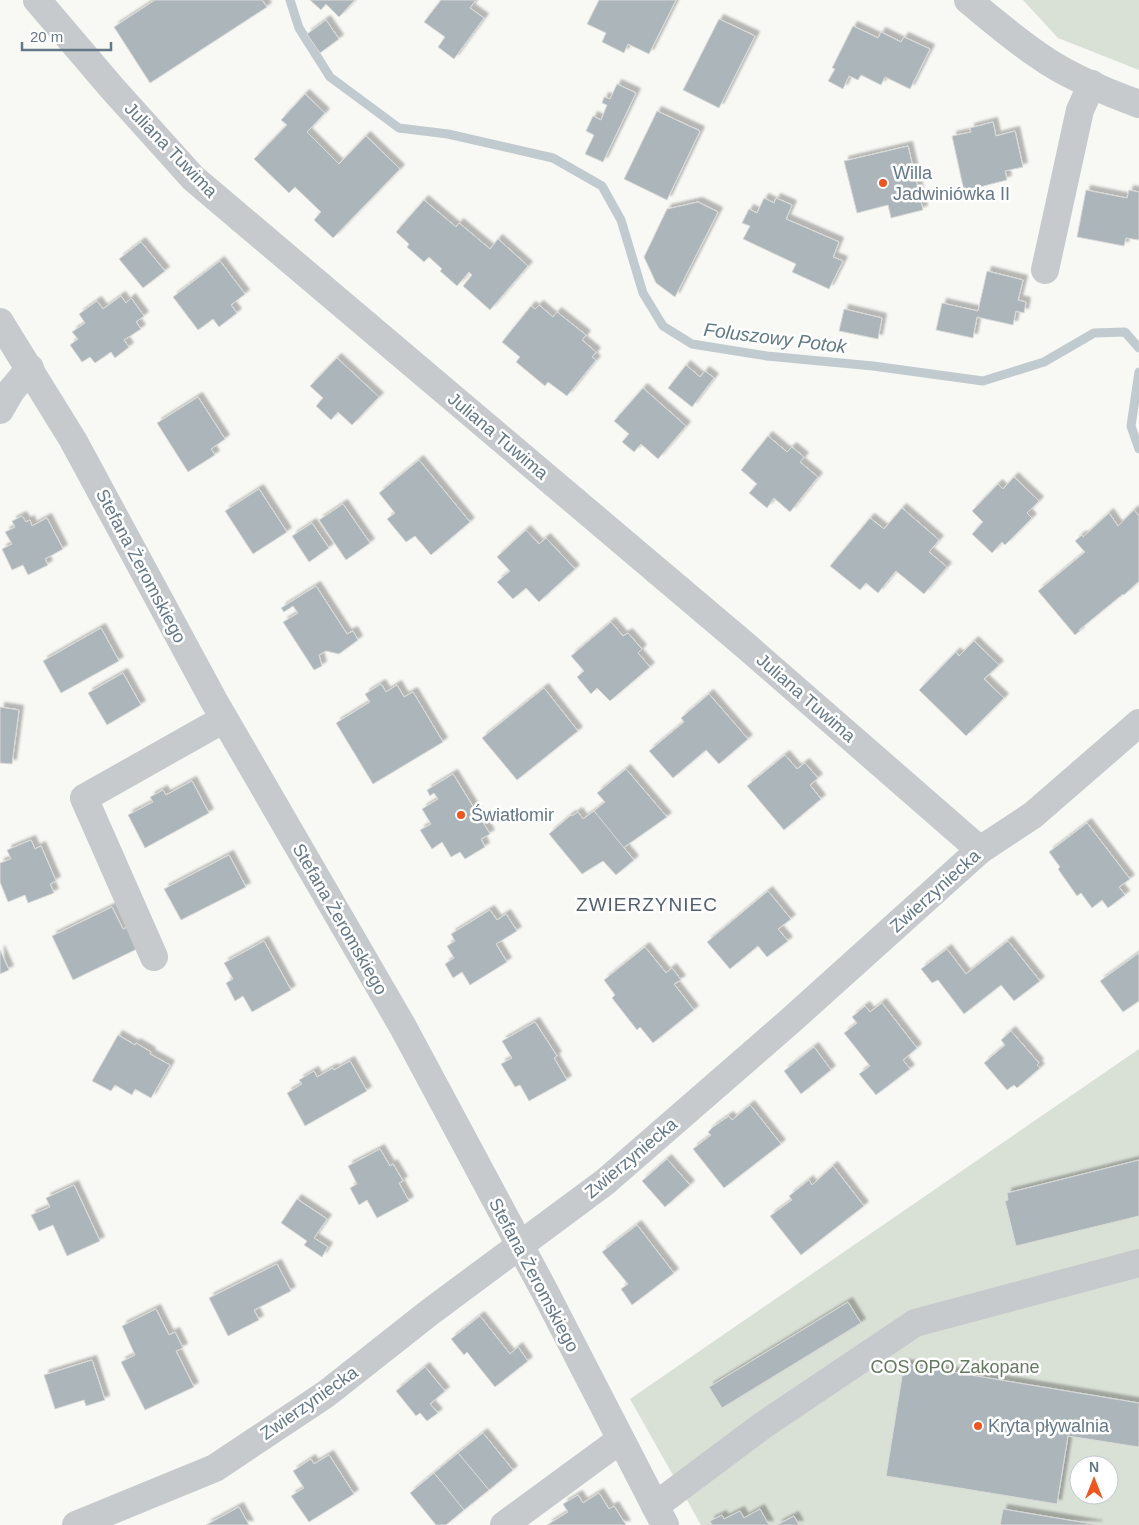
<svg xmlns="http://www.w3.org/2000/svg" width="1139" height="1525" font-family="Helvetica,sans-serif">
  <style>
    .green { fill: #d9e0d6; fill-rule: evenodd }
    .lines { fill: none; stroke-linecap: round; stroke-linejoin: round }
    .stream { stroke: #c0cacf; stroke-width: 9 }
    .building { fill: #acb5ba; stroke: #dadad7; filter: url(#shadow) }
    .minor { stroke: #c6cacd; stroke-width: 28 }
    .poi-dot { fill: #ed5621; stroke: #fff; stroke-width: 2 }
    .labels { text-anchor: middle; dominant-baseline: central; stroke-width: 5; stroke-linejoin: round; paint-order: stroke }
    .street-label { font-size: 18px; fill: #657888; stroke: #fff }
    .poi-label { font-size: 18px; fill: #657888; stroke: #fff; text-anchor: start }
    .park-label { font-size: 18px; fill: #657961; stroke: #fff }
    .water-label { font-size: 19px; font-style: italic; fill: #617983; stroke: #fff }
    .neighbourhood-label { font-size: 19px; letter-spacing: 1px; fill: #54616c; stroke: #fff }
  </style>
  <defs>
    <filter id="shadow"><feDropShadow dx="4.5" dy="-4.5" stdDeviation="1" flood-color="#0004"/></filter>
  </defs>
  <rect width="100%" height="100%" fill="#f8f8f5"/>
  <g class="green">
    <path d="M1023 0H1139V70L1058 38Z"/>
    <path d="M1139 1049V1525H701L630 1399ZM1079 1465H1109V1495H1079Z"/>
  </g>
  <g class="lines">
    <g class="stream">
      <path d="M290 0 299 28 330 77 399 128 448 134 553 158 602 186 621 220 643 293 663 326 692 344 767 356 873 366 983 381 1044 362 1094 333 1125 332 1139 348"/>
      <path d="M1139 372 1131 426 1139 449"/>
    </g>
  </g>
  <g class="building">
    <path d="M155 0H262L267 7 150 83 114 27Z"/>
    <path d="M310 0H355L339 17 326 4 321 10Z"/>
    <path d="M441 0H474L475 1 470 8 484 18 454 59 438 47 445 37 424 22Z"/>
    <path d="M599 0H676L649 54 628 44 624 53 602 42 606 33 587 24Z"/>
    <path d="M719 19 755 36 719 108 683 90Z"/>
    <path d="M326 20 339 39 320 53 307 34Z"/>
    <path d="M853 26 878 38 881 32 901 42 904 37 930 49 910 89 885 77 881 85 861 75 858 80 849 76 843 89 828 81 835 69 832 68Z"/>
    <path d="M617 84 636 93 603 162 585 154 594 135 586 131 593 116 601 120 607 105 602 103 604 97 610 99Z"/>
    <path d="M305 94 325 113 307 132 339 164 366 136 400 169 333 238 314 220 321 212 295 187 289 193 254 159 287 125 281 120Z"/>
    <path d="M657 111 700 131 667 200 624 179Z"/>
    <path d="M993 122 996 136 1015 131 1023 167 1005 171 1007 180 964 191 952 136 971 132 970 128Z"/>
    <path d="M908 146 923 210 891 218 888 205 857 213 844 161Z"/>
    <path d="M1086 190 1127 198 1129 190 1139 192V240L1126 238 1124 246 1077 237Z"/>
    <path d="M764 198 774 203 776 198 792 205 786 219 839 242 833 257 843 261 829 289 792 272 796 264 743 239 750 226 742 223 749 209 757 213Z"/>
    <path d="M424 200 456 227 459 223 490 249 498 239 528 266 490 310 463 286 472 275 469 272 457 286 440 271 442 269 429 257 424 262 407 247 409 244 396 232Z"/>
    <path d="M698 202 718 212 675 297 656 283 644 257 667 209Z"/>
    <path d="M141 242 165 271 143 288 119 259Z"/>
    <path d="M220 261 245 294 231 305 237 313 219 327 213 319 198 330 173 297Z"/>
    <path d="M987 271 1023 280 1018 300 1026 302 1024 313 1016 311 1013 325 977 317 973 338 936 330 942 303 978 311Z"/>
    <path d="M121 296 126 303 131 298 144 316 136 322 141 329 124 340 129 347 115 358 111 352 95 363 90 357 82 362 70 345 78 339 72 332 85 323 79 314 97 301 103 309Z"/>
    <path d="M539 305 553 317 557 312 586 335 582 340 596 352 592 357 596 360 567 396 548 382 545 386 516 362 520 357 502 342 531 306 535 309Z"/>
    <path d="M844 309 882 318 878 339 839 331Z"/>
    <path d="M337 358 379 397 352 425 338 412 331 420 316 406 323 398 310 386Z"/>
    <path d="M686 365 700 377 705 371 714 378 692 407 668 388Z"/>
    <path d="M643 388 686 426 658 459 641 444 634 452 622 442 629 434 614 421Z"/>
    <path d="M198 397 225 439 211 449 215 455 188 472 157 423Z"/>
    <path d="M768 436 787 452 792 447 804 457 800 462 818 477 790 512 774 498 767 508 749 493 757 484 741 470Z"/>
    <path d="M419 460 470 522 431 555 415 536 406 542 387 519 395 513 379 493Z"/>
    <path d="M1014 477 1039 501 1027 513 1032 518 1005 545 1002 542 992 553 972 534 983 522 972 511 998 484 1003 489Z"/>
    <path d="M259 489 287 532 253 554 225 511Z"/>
    <path d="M343 504 370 543 346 560 319 520Z"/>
    <path d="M902 508 939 540 929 552 947 567 924 594 896 571 878 593 866 583 860 590 830 566 870 518 884 529Z"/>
    <path d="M1134 510 1139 516V581L1124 595 1123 594 1079 630 1080 631 1075 635 1038 591 1085 552 1075 541 1082 535 1083 537 1109 513 1118 526Z"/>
    <path d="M22 516 26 522 30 520 32 526 47 518 63 549 45 559 48 565 28 575 23 565 12 570 2 549 12 544 5 532 15 527 12 521Z"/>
    <path d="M312 523 329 548 309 562 292 536Z"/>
    <path d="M526 530 539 544 546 538 575 569 539 602 526 588 513 599 497 582 510 571 497 557Z"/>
    <path d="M316 586 347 634 353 631 358 640 339 654 326 651 319 655 322 666 314 670 283 622 298 613 293 606 284 612 281 608Z"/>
    <path d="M611 622 623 636 628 633 642 649 638 653 650 667 610 701 597 688 591 694 577 677 584 671 571 656Z"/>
    <path d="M101 628 119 661 61 693 43 661Z"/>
    <path d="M974 641 999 665 984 679 1004 698 966 736 919 690 956 652 959 656Z"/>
    <path d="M123 673 141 705 107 725 88 693Z"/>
    <path d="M381 684 386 692 397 685 404 697 413 692 443 742 373 784 336 723 370 702 365 694Z"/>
    <path d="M544 688 578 731 517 780 482 738Z"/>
    <path d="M709 694 748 739 719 764 706 750 673 778 649 751 684 722 681 718Z"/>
    <path d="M0 707 19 710 12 764 0 763Z"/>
    <path d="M785 755 797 769 805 763 818 778 810 785 821 799 784 830 747 786Z"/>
    <path d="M626 769 667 817 623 848 594 811 605 802 597 793Z"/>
    <path d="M453 774 490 834 481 839 485 847 465 859 460 852 451 857 442 842 432 849 420 830 431 824 422 809 438 799 434 793 430 796 427 790Z"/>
    <path d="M192 781 209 813 145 848 128 815 153 802 150 797 163 790 166 795Z"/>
    <path d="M594 811 634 860 616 875 603 861 582 874 549 834 571 815 572 816 578 812 583 819Z"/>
    <path d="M1087 823 1130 879 1119 887 1125 895 1108 908 1102 900 1092 908 1081 893 1077 896 1058 869 1060 867 1049 852Z"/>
    <path d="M31 840 35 849 41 846 56 881 50 884 54 893 28 903 25 895 8 902 0 882V863L11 859 7 850Z"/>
    <path d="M229 855 246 887 181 920 164 889Z"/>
    <path d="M768 891 791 919 778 929 788 941 767 957 758 946 730 969 707 942Z"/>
    <path d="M112 907 123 929 128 927 139 948 73 980 52 936Z"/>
    <path d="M490 910 497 920 506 914 517 931 496 944 507 962 470 985 462 972 453 978 445 964 454 958 447 946 455 941 451 934Z"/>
    <path d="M264 941 291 990 252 1012 243 996 235 1001 226 983 233 979 224 963Z"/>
    <path d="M1008 941 1040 981 1014 1001 1001 985 964 1014 938 980 932 983 921 969 947 949 966 974Z"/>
    <path d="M645 947 666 973 672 968 681 980 674 984 694 1010 653 1043 640 1027 637 1030 612 998 615 995 604 980Z"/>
    <path d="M0 950 9 970 0 974Z"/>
    <path d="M1139 953V1001L1123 1012 1100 981Z"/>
    <path d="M882 1003 917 1048 903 1060 910 1069 876 1095 859 1074 870 1066 844 1033 857 1023 852 1017 865 1006 870 1012Z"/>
    <path d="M535 1022 557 1056 554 1058 567 1080 529 1101 520 1085 515 1087 501 1064 512 1058 502 1041Z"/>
    <path d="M1011 1031 1039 1063 1037 1065 1040 1068 1017 1088 1014 1085 1007 1090 984 1063 1005 1045 1001 1040Z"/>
    <path d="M118 1035 135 1045 136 1043 151 1052 150 1054 170 1065 151 1098 135 1089 132 1095 115 1085 111 1091 92 1081Z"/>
    <path d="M814 1047 831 1070 801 1094 784 1071Z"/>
    <path d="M350 1061 367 1091 305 1126 287 1093 302 1084 299 1080 314 1071 317 1077 333 1068 334 1070Z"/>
    <path d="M750 1105 781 1144 724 1188 693 1149 711 1135 708 1132 713 1127 729 1116 732 1120Z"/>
    <path d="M380 1149 390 1166 393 1164 403 1181 399 1183 409 1201 377 1218 367 1200 359 1205 350 1188 357 1184 348 1166Z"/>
    <path d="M667 1159 690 1185 665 1207 642 1181Z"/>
    <path d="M1139 1160V1216L1016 1246 1005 1201 1008 1200 1007 1193Z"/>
    <path d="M833 1166 864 1206 801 1255 770 1216 792 1200 789 1196 809 1180 812 1185Z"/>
    <path d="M74 1185 100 1241 67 1256 53 1225 39 1231 31 1215 50 1207 46 1198Z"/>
    <path d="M297 1199 327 1219 314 1238 328 1247 322 1257 304 1245 307 1241 281 1223Z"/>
    <path d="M637 1225 674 1273 632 1305 621 1289 628 1284 602 1252Z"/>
    <path d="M277 1264 291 1291 254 1310 259 1320 228 1336 209 1298Z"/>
    <path d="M848 1302 861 1323 722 1408 709 1387Z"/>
    <path d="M156 1309 169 1335 175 1332 183 1348 176 1351 194 1387 145 1410 121 1362 135 1355 122 1326Z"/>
    <path d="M480 1316 510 1354 518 1347 528 1361 495 1387 467 1352 464 1355 451 1339Z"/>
    <path d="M92 1360 105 1400 86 1406 84 1400 55 1409 44 1375Z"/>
    <path d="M904 1364 1139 1403V1447L1068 1436 1057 1504 886 1476Z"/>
    <path d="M425 1367 445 1391 430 1404 438 1413 427 1421 420 1413 416 1416 396 1391Z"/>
    <path d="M483 1433 513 1470 489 1490 458 1453Z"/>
    <path d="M458 1453 489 1490 464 1510 434 1473Z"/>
    <path d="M329 1455 354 1494 309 1522 291 1496 304 1488 293 1471 311 1459 314 1464Z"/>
    <path d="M434 1473 464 1510 446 1525H436L410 1493Z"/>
    <path d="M599 1493 609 1509 614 1506 626 1525H547L568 1512 563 1504 578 1495 583 1503Z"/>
    <path d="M239 1507 249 1525H206Z"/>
    <path d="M760 1509 769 1525H712L710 1521 722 1515 724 1519 740 1511 744 1518Z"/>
    <path d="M1003 1509 1098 1525H1000Z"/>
    <path d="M794 1516 799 1525H777Z"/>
  </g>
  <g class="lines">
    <g class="minor">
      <path d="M37 0 112 88 193 178 746 646 980 850"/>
      <path d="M968 0C991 19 1013 38 1038 55 1067 76 1106 92 1139 104"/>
      <path d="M1045 270 1080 110 1092 84"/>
      <path d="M0 322 73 440 214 701 403 1027 545 1292 665 1525"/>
      <path d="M0 410 11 391 30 368"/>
      <path d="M154 957 84 798 224 719"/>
      <path d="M655 1506 762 1426 915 1323 1139 1263"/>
      <path d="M76 1525 215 1468 326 1394 430 1312 605 1182 789 1022 980 850 1033 815 1139 723"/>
      <path d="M504 1525 620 1440"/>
    </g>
  </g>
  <g class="poi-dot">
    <circle cx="883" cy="183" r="5"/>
    <circle cx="461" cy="815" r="5"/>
    <circle cx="978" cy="1426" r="5"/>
  </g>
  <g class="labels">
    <g class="street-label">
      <text transform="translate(171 150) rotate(46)">Juliana Tuwima</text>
      <text transform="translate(498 436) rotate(40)">Juliana Tuwima</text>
      <text transform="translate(141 566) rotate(62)">Stefana Żeromskiego</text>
      <text transform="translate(806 698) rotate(41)">Juliana Tuwima</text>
      <text transform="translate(935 891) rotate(-42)">Zwierzyniecka</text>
      <text transform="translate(340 919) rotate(60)">Stefana Żeromskiego</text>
      <text transform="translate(631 1158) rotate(-40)">Zwierzyniecka</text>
      <text transform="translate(534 1275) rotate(62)">Stefana Żeromskiego</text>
      <text transform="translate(309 1403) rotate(-35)">Zwierzyniecka</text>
    </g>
    <g class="poi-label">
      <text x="893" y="173">Willa<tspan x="893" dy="21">Jadwiniówka II</tspan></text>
      <text x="471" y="815">Światłomir</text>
      <text x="988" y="1426">Kryta pływalnia</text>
    </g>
    <g class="park-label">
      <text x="955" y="1367">COS OPO Zakopane</text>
    </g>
    <g class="water-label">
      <text transform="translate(775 338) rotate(7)">Foluszowy Potok</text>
    </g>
    <g class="neighbourhood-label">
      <text x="647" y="904">ZWIERZYNIEC</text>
    </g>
  </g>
  <g transform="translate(1094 1480)"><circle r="24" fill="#ffffff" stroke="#c1c9cf"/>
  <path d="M0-4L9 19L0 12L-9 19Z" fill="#ed5621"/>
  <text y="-8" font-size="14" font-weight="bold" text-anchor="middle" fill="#657888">N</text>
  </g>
  <path d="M22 42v8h89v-8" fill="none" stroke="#657888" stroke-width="2.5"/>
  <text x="30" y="42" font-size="15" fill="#657888" stroke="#ffffff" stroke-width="4" paint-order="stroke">20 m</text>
</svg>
